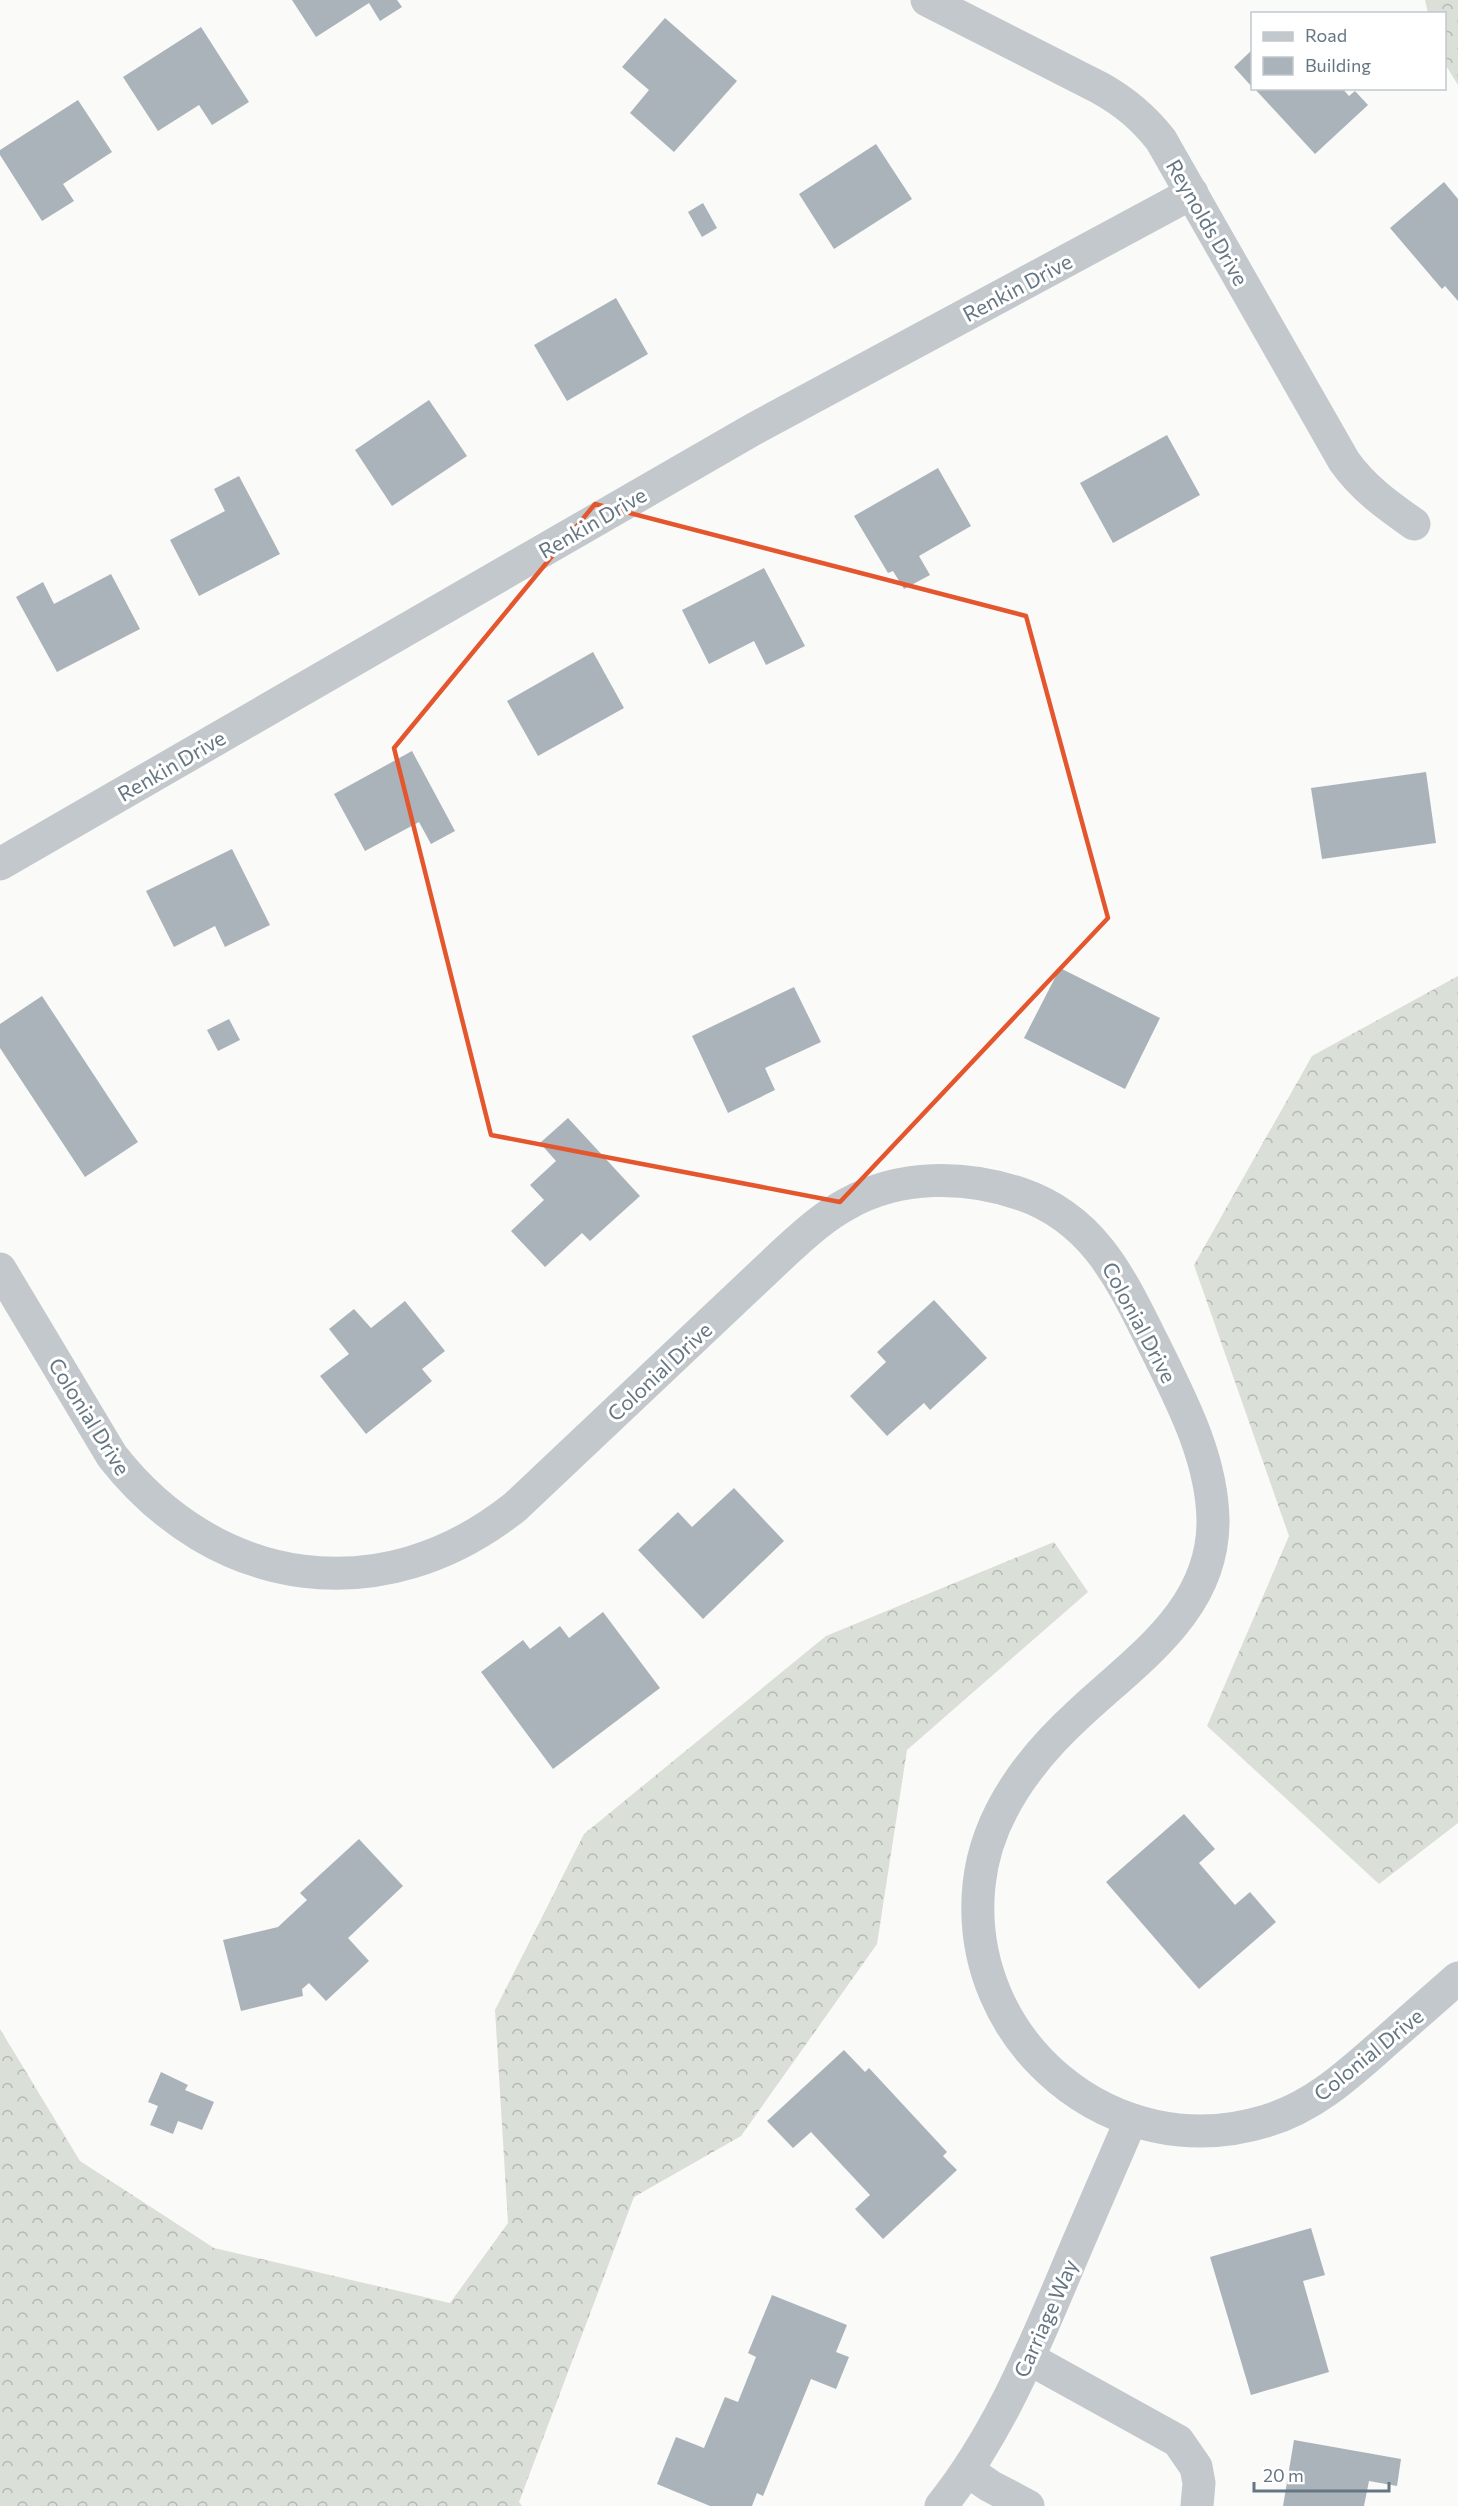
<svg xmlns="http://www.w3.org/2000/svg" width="1458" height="2506" font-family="Commissioner,sans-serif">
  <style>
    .forest { fill: url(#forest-crowns) }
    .building { fill: #aab3b9 }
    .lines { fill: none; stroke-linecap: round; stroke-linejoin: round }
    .street { stroke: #c3c8cc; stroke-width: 33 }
    .marked { fill: none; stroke: #e4572e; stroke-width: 4.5; stroke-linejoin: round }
    .labels { text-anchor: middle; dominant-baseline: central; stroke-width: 6; stroke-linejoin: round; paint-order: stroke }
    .street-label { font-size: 21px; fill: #657683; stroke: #fff }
  </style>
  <defs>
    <pattern id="forest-crowns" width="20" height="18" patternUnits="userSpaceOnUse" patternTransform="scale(1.5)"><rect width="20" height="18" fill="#dadfd7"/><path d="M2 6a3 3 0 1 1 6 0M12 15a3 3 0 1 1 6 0" fill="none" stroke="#b4b9b4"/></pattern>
  </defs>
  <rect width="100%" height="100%" fill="#fafaf8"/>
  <g class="forest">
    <path d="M1425 0H1458V85L1445 64 1444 14 1428 13Z"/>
    <path d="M1458 976V1823L1379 1884 1207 1726 1289 1536 1194 1265 1312 1056Z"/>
    <path d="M1054 1542 1088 1592 907 1750 877 1944 741 2136 634 2197 519 2502 522 2506H0V2029L80 2161 214 2248 450 2303 508 2223 495 2010 584 1834 826 1636Z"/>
  </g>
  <g class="building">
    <path d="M292 0H397L402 7 380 21 369 3 316 37Z"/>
    <path d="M665 18 737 81 674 152 630 113 649 90 622 67Z"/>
    <path d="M201 27 249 102 212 125 199 105 158 131 123 77Z"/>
    <path d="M1252 50V87L1234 67Z"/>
    <path d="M1254 88H1342L1349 96 1355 91 1368 105 1315 154Z"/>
    <path d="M78 100 112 152 63 184 74 201 42 221 0 155V150Z"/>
    <path d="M876 144 912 199 834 249 799 194Z"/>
    <path d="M1444 182 1458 199V301L1445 286 1442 289 1390 228Z"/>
    <path d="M703 203 717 228 702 237 688 212Z"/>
    <path d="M616 298 648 354 567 401 534 345Z"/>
    <path d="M429 400 467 456 392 506 355 450Z"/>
    <path d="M1167 435 1200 495 1113 543 1080 483Z"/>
    <path d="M938 468 971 526 919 556 930 575 904 589 893 571 888 573 854 516Z"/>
    <path d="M239 476 280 554 199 596 170 540 225 511 214 489Z"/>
    <path d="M764 568 805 646 766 665 754 641 709 664 682 610Z"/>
    <path d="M111 574 140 629 57 672 16 597 43 582 54 604Z"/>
    <path d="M593 652 624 708 538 756 507 701Z"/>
    <path d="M412 751 455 831 431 844 419 822 365 851 334 794Z"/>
    <path d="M1426 772 1436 843 1322 859 1311 788Z"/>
    <path d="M232 849 270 925 225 947 215 926 174 947 146 891Z"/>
    <path d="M1060 968 1160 1018 1125 1089 1024 1038Z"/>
    <path d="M794 987 821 1042 765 1068 775 1090 728 1113 692 1036Z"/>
    <path d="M42 996 138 1142 85 1177 0 1048V1024Z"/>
    <path d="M229 1019 240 1040 218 1051 207 1030Z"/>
    <path d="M568 1118 640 1196 590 1241 582 1233 545 1267 511 1231 544 1200 530 1185 556 1161 540 1143Z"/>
    <path d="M934 1300 987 1358 930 1410 924 1403 887 1436 850 1396 886 1362 877 1352Z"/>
    <path d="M405 1301 445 1351 422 1369 432 1381 366 1434 320 1376 349 1354 329 1329 354 1309 371 1328Z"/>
    <path d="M734 1488 784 1541 703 1619 638 1550 678 1512 692 1527Z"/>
    <path d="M603 1612 660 1688 553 1769 481 1672 523 1640 530 1649 560 1626 569 1638Z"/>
    <path d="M1184 1814 1215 1849 1199 1863 1235 1905 1250 1892 1276 1922 1199 1989 1106 1882Z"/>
    <path d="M359 1839 403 1886 348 1938 369 1961 326 2001 309 1983 302 1989 303 1996 241 2011 223 1940 278 1927 307 1900 300 1893Z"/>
    <path d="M844 2050 865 2072 869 2068 947 2152 943 2156 957 2170 883 2239 855 2209 870 2195 811 2132 793 2148 767 2121Z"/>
    <path d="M161 2072 188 2085 185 2090 214 2102 202 2130 178 2121 173 2134 150 2125 158 2106 148 2102Z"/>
    <path d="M1311 2228 1325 2275 1303 2281 1329 2372 1251 2395 1210 2257Z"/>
    <path d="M772 2295 847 2325 836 2352 849 2357 836 2389 811 2379 763 2496 757 2493 752 2506H710L657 2484 676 2437 704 2448 725 2397 738 2402 756 2357 748 2353Z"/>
    <path d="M1294 2440 1401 2459 1397 2486 1369 2481 1364 2506H1283Z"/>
  </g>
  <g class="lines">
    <g class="street">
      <path d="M927 0 1100 88C1125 102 1143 117 1161 140L1344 461C1363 488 1387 505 1414 524"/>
      <path d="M0 864 752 430 1192 193"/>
      <path d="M0 1269 112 1456C216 1589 382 1613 515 1507L784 1253C804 1235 823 1217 847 1204 900 1174 965 1175 1021 1194 1094 1219 1121 1279 1153 1343 1180 1398 1212 1457 1213 1520 1214 1609 1139 1658 1081 1712 1030 1758 986 1815 979 1885 963 2042 1114 2168 1266 2121 1313 2107 1348 2075 1384 2043 1409 2021 1433 2000 1458 1978"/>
      <path d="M1028 2358 1178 2441 1196 2467 1199 2483 1197 2506"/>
      <path d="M968 2471 990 2486 1028 2506"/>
      <path d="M941 2506C994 2440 1028 2361 1061 2283 1084 2228 1108 2174 1131 2120"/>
    </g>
  </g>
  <path class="marked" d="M595 504 1026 616 1108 918 840 1202 491 1135 394 748Z"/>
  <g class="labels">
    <g class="street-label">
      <text transform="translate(1208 222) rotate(60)">Reynolds Drive</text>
      <text transform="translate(1017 287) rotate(-28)">Renkin Drive</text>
      <text transform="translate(592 522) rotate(-30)">Renkin Drive</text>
      <text transform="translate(171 765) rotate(-30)">Renkin Drive</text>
      <text transform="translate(1140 1322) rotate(62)">Colonial Drive</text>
      <text transform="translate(659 1371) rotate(-43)">Colonial Drive</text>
      <text transform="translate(90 1416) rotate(58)">Colonial Drive</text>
      <text transform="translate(1368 2054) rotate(-39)">Colonial Drive</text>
      <text transform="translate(1045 2318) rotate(-66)">Carriage Way</text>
    </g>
  </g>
  <rect x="1251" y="12" width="195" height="78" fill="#ffffff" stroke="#c1c8cd" stroke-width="1.5"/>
  <rect x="1263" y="32" width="30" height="9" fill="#c3c8cc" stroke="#c1c8cd" stroke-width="1.5"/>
  <text x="1305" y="42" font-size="18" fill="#657683">Road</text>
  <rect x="1263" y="57" width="30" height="18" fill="#aab3b9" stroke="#c1c8cd" stroke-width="1.5"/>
  <text x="1305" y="72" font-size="18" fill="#657683">Building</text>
  <path d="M1254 2482v9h135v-9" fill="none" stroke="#657683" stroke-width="3"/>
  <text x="1263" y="2482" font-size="18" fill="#657683" stroke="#ffffff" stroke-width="4.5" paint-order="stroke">20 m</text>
</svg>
